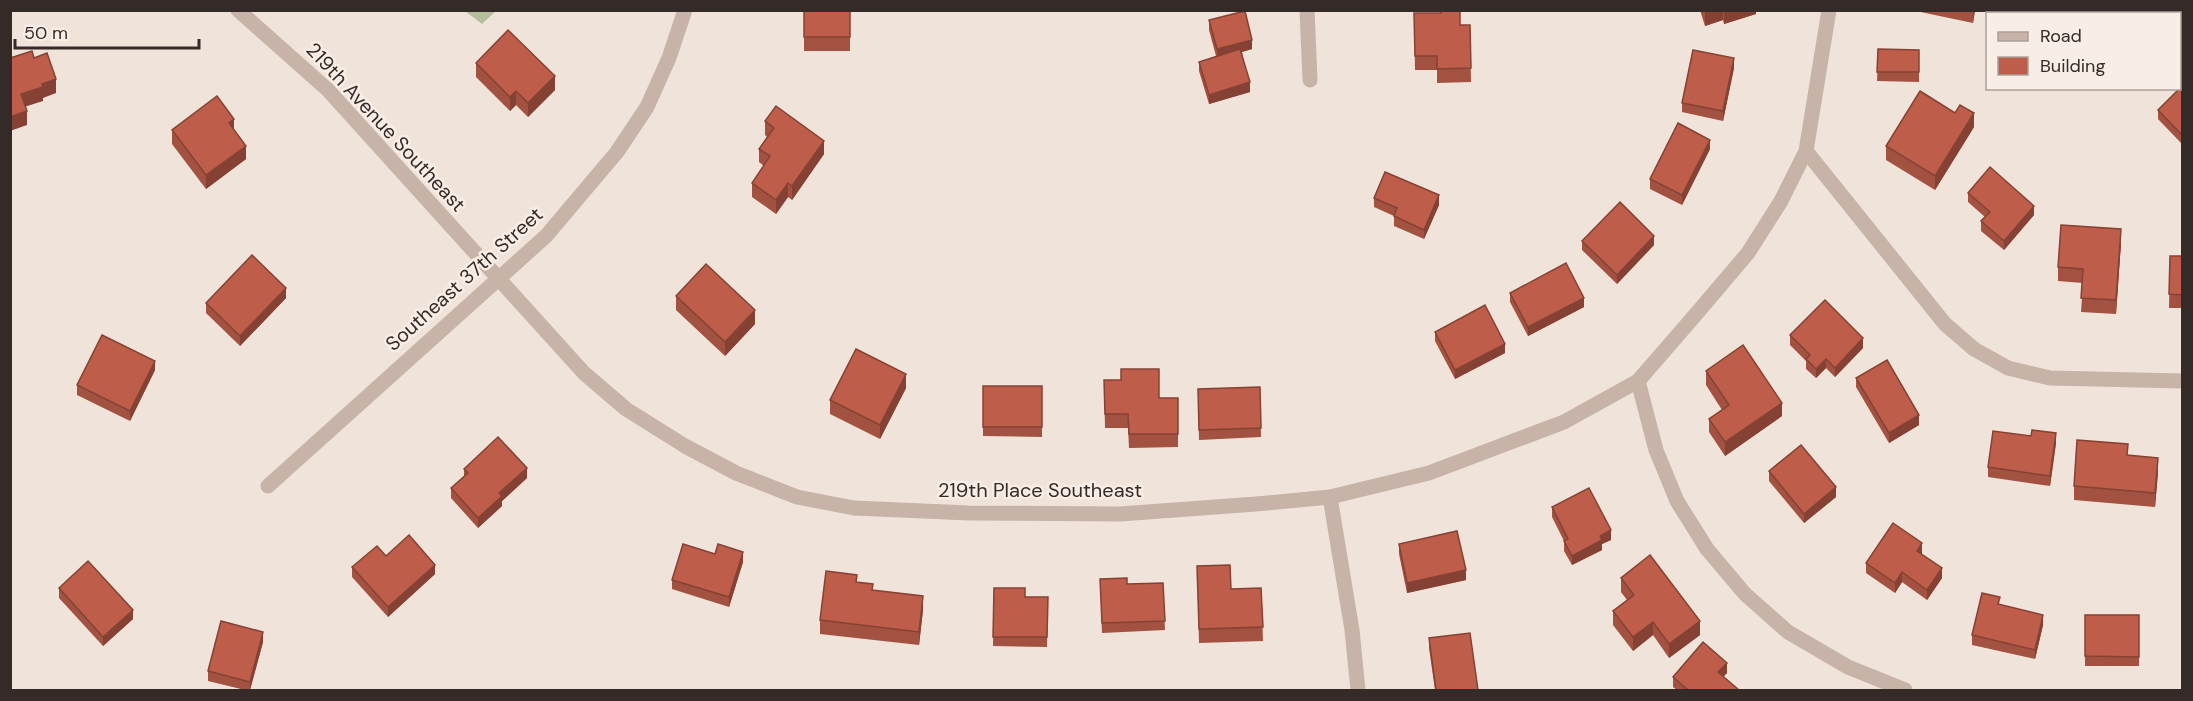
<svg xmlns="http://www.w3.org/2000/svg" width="2193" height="701" font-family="'DM Sans',sans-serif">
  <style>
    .green { fill: #b4be9b }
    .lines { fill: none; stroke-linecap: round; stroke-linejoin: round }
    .minor { stroke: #c7b3a7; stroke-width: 15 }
    .wall { fill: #a35140 }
    .shaded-wall { fill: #854234 }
    .building { fill: #be5e4a; stroke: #854234; stroke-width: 1.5 }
    .labels { text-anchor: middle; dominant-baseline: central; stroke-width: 5; stroke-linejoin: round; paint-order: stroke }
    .street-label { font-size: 20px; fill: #342a27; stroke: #f8eee6 }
  </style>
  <rect width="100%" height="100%" fill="#f0e4da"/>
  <path class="green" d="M465 11H496L482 24Z"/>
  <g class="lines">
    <g class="minor">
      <path d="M238 10 328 90 584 373 626 409 685 446 736 473 797 497 854 508 969 513 1120 514 1256 504 1330 497 1429 473 1564 422 1638 381 1697 313 1748 253 1781 201 1806 151 1829 10"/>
      <path d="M1307 10 1310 80"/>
      <path d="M1806 151 1945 324 1974 349 2008 368 2050 378 2182 381"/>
      <path d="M1638 381 1656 450 1677 501 1707 549 1745 594 1788 632 1848 667 1905 690"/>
      <path d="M268 486 546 236 617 152 647 107 669 58 685 10"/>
      <path d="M1330 497 1352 630 1358 690"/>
    </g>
  </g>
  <g class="wall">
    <rect x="804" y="10" width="46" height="41"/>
    <path d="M1700 10H1756V14L1724 24 1723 20 1705 26Z"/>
    <path d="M1911 10H1975L1973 23Z"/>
    <path d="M1414 13H1441L1460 25H1470L1471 82 1437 83V70H1415Z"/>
    <path d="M1209 20 1252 49 1242 52 1250 92 1209 104 1199 71V62L1216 56 1209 30Z"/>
    <path d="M1878 49 1919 50V82L1877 81Z"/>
    <path d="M476 63 555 90 528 117 516 105 510 111 476 77Z"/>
    <path d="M1734 68 1723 121 1682 112V103Z"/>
    <path d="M2182 86V144L2158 119V110Z"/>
    <path d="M765 121 824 154 792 200 788 197 776 214 752 197V183L764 166 759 162V149L767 137 765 135Z"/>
    <path d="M1974 127 1935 190 1886 160V146Z"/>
    <path d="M172 130H234L246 159 206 189 172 144Z"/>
    <path d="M1710 149 1682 205 1650 189V179Z"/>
    <path d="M1968 193 2034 215 2004 250 1981 231V221L1985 217 1968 202Z"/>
    <path d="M1374 198 1439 205 1424 239 1394 226V216L1374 207Z"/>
    <path d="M1582 241 1654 245 1617 284 1582 250Z"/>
    <path d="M2121 243 2116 314 2081 312 2083 283 2058 281V267Z"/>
    <path d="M2170 256H2182V308H2169Z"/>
    <path d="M1510 293 1584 307 1528 336 1510 302Z"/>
    <path d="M676 296 755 324 725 356 676 310Z"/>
    <path d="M286 298 240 346 206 313V303Z"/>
    <path d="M1435 332 1505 353 1455 379 1435 341Z"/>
    <path d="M1790 335 1863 348 1835 377 1826 368 1816 378 1806 369V361L1790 345Z"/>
    <path d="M155 370 130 421 77 395V385Z"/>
    <path d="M1706 371 1782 416 1725 456 1709 432V419L1722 410 1706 385Z"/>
    <path d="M1856 378 1919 425 1889 443 1856 387Z"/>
    <path d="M1104 380 1159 398H1178V447L1129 448 1128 428H1105Z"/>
    <path d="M983 386H1042V437L983 436Z"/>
    <path d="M1260 387 1261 437 1199 440 1198 389Z"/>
    <path d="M906 388 880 439 830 414V400Z"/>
    <path d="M2056 443 2050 486 1988 477V467Z"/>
    <path d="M2128 455 2158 472 2155 507 2074 500V486Z"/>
    <path d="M464 469 527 478 502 501V506L478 528 451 498V488L464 476Z"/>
    <path d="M1769 471 1836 497 1804 523 1769 481Z"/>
    <path d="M1552 507 1611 540 1602 544V550L1572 565 1564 551V541L1552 517Z"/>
    <path d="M1399 544 1466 580 1407 593 1399 554Z"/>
    <path d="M1922 553 1921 554 1942 578 1927 600 1902 582 1895 593 1866 573V563Z"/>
    <path d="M386 556 435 574 388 617 352 577V567Z"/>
    <path d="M743 562 729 607 672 589V580Z"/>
    <path d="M1197 566 1231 589 1261 588 1263 641 1199 643Z"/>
    <path d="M1621 578 1700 635 1669 658 1653 635 1633 651 1613 625V611L1627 600 1621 592Z"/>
    <path d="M1100 579 1127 584 1163 583 1165 630 1102 633Z"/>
    <path d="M857 582 873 590 923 610 919 645 820 634V620Z"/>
    <path d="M59 588 133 619 103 646 59 598Z"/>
    <path d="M994 588 1025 597H1048L1047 647 993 646Z"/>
    <path d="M2000 605 2043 625 2035 659 1972 645V635Z"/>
    <rect x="2085" y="615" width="54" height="51"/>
    <path d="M1429 638 1478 690H1435L1429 648Z"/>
    <path d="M263 642 250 690H245L208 681V671Z"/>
    <path d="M1727 673 1723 677 1739 690H1677L1673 687V677Z"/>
  </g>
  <g class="shaded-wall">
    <path d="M1709 10H1723V20L1705 26V12Z"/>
    <path d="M1724 10H1756V14L1724 24Z"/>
    <path d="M1973 10H1975L1973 23Z"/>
    <path d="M1252 40V49L1217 59V49Z"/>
    <path d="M1734 58V68L1723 121V111Z"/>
    <path d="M555 76V90L528 117V103Z"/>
    <path d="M56 79V93L43 98V101L21 108V94L42 84Z"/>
    <path d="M1250 82V92L1209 104V95Z"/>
    <path d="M516 91V105L510 111V97Z"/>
    <path d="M27 111V125L10 131V117Z"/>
    <path d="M1974 113V127L1935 190V176Z"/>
    <path d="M234 119V133L229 123Z"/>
    <path d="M1710 140V149L1682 205V195Z"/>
    <path d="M824 141V154L792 200V186Z"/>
    <path d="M246 146V159L206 189V175Z"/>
    <path d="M788 183V197L776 214V200Z"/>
    <path d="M1439 195V205L1424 239V230Z"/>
    <path d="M2034 206V215L2004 250V241Z"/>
    <path d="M2121 229V243L2116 314V300Z"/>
    <path d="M1654 236V245L1617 284V275Z"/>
    <path d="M286 288V298L240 346V336Z"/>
    <path d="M1584 298V307L1528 336V327Z"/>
    <path d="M755 310V324L725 356V342Z"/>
    <path d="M1863 338V348L1835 377V368Z"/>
    <path d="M1505 344V353L1455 379V370Z"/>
    <path d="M1826 359V368L1816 378V369Z"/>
    <path d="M155 361V370L130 421V411Z"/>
    <path d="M906 374V388L880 439V425Z"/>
    <path d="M1782 403V416L1725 456V442Z"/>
    <path d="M1919 415V425L1889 443V433Z"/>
    <path d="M2056 433V443L2050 486V476Z"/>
    <path d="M2158 458V472L2155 507V493Z"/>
    <path d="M527 468V478L502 501V506L478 528V518L499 493Z"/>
    <path d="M1836 487V497L1804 523V514Z"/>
    <path d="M1611 530V540L1602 544V550L1572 565V556L1600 536Z"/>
    <path d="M1922 543V553L1917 560V551Z"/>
    <path d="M743 552V562L729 607V597Z"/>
    <path d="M435 565V574L388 617V607Z"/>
    <path d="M1942 568V578L1927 600V590Z"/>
    <path d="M1466 570V580L1407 593V583Z"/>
    <path d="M1902 572V582L1895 593V583Z"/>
    <path d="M923 596V610L919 645V632Z"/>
    <path d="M133 610V619L103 646V637Z"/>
    <path d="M2043 615V625L2035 659V650Z"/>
    <path d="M1700 621V635L1669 658V644Z"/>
    <path d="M1653 622V635L1633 651V637Z"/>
    <path d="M263 632V642L250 690V682Z"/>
    <path d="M1727 663V673L1718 682V672Z"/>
  </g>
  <g class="building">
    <rect x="804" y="10" width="46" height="27"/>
    <path d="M1441 10H1460V25H1470L1471 68 1437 69V56H1415L1414 13H1441Z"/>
    <path d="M1245 11 1252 40 1217 49 1209 20Z"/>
    <path d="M508 30 555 76 528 103 516 91 510 97 476 63Z"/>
    <path d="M1240 49 1250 82 1209 95 1199 62Z"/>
    <path d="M1878 49 1919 50V72H1877Z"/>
    <path d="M1693 50 1734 58 1723 111 1682 103Z"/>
    <path d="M32 51 34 58 47 53 56 79 42 84 43 87 21 94 27 111 10 117V58Z"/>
    <path d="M2182 86V135L2158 110Z"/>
    <path d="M1920 91 1955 113 1960 105 1974 113 1935 176 1886 146Z"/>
    <path d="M217 96 234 119 229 123 246 146 206 175 172 130Z"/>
    <path d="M776 106 824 141 792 186 788 183 776 200 752 183 770 156 759 149 774 128 765 121Z"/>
    <path d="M1678 123 1710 140 1682 195 1650 179Z"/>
    <path d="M1990 167 2034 206 2004 241 1981 221 1990 212 1968 193Z"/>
    <path d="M1385 172 1439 195 1424 230 1394 216 1397 208 1374 198Z"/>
    <path d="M1620 202 1654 236 1617 275 1582 241Z"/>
    <path d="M2061 225 2121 229 2116 300 2081 298 2083 269 2058 267Z"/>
    <path d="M252 255 286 288 240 336 206 303Z"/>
    <path d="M2170 256H2182V295L2169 294Z"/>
    <path d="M1566 263 1584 298 1528 327 1510 293Z"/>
    <path d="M706 264 755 310 725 342 676 296Z"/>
    <path d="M1825 300 1863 338 1835 368 1826 359 1816 369 1806 359 1810 355 1790 335Z"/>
    <path d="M1485 305 1505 344 1455 370 1435 332Z"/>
    <path d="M102 335 155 361 130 411 77 385Z"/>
    <path d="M1743 345 1782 403 1725 442 1709 419 1729 405 1706 371Z"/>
    <path d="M856 349 906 374 880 425 830 400Z"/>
    <path d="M1887 360 1919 415 1889 433 1856 378Z"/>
    <path d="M1121 369H1159V398H1178V434H1129L1128 414H1105L1104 380H1121Z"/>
    <rect x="983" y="386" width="59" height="41"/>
    <path d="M1260 387 1261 428 1199 430 1198 389Z"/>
    <path d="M2032 430 2056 433 2050 476 1988 467 1993 431 2031 436Z"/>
    <path d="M498 437 527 468 499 493 502 496 478 518 451 488 468 473 464 469Z"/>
    <path d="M2077 440 2128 444 2127 455 2158 458 2155 493 2074 486Z"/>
    <path d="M1801 445 1836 487 1804 514 1769 471Z"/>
    <path d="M1589 488 1611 530 1600 536 1602 540 1572 556 1564 541 1568 539 1552 507Z"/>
    <path d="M1893 523 1922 543 1917 551 1942 568 1927 590 1902 572 1895 583 1866 563Z"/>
    <path d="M1457 531 1466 570 1407 583 1399 544Z"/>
    <path d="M409 535 435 565 388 607 352 567 377 546 386 556Z"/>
    <path d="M683 544 715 554 718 544 743 552 729 597 672 580Z"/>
    <path d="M1650 555 1700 621 1669 644 1653 622 1633 637 1613 611 1634 595 1621 578Z"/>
    <path d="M88 561 133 610 103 637 59 588Z"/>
    <path d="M1230 565 1231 589 1261 588 1263 627 1199 629 1197 566Z"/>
    <path d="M826 571 857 575 856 582 873 584 872 590 923 596 919 632 820 620Z"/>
    <path d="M1127 578V584L1163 583 1165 621 1102 623 1100 579Z"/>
    <path d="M994 588H1025V597H1048L1047 637H993Z"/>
    <path d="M1982 593 2000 597 1998 604 2043 615 2035 650 1972 635Z"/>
    <path d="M2085 615H2139V657L2085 656Z"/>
    <path d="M221 621 263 632 250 682 208 671Z"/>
    <path d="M1470 633 1478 690H1436L1429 638Z"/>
    <path d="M1703 642 1727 663 1718 672 1739 690H1688L1673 677Z"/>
  </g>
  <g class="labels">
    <g class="street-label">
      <text transform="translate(386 127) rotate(47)">219th Avenue Southeast</text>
      <text transform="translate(464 279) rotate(-42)">Southeast 37th Street</text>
      <text x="1040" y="490">219th Place Southeast</text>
    </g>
  </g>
  <rect width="2193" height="701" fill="none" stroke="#342a27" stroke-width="24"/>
  <rect x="1986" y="12" width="195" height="78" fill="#f8eee6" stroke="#aaa09a" stroke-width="1.5"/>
  <rect x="1998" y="32" width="30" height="9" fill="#c7b3a7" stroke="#aaa09a" stroke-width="1.5"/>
  <text x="2040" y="42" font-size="18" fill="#342a27">Road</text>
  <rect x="1998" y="57" width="30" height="18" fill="#be5e4a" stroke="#aaa09a" stroke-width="1.5"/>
  <text x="2040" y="72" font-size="18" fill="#342a27">Building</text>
  <path d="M15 39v9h184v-9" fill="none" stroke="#342a27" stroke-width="3"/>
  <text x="24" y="39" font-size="18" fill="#342a27" stroke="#f8eee6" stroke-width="4.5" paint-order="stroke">50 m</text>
</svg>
